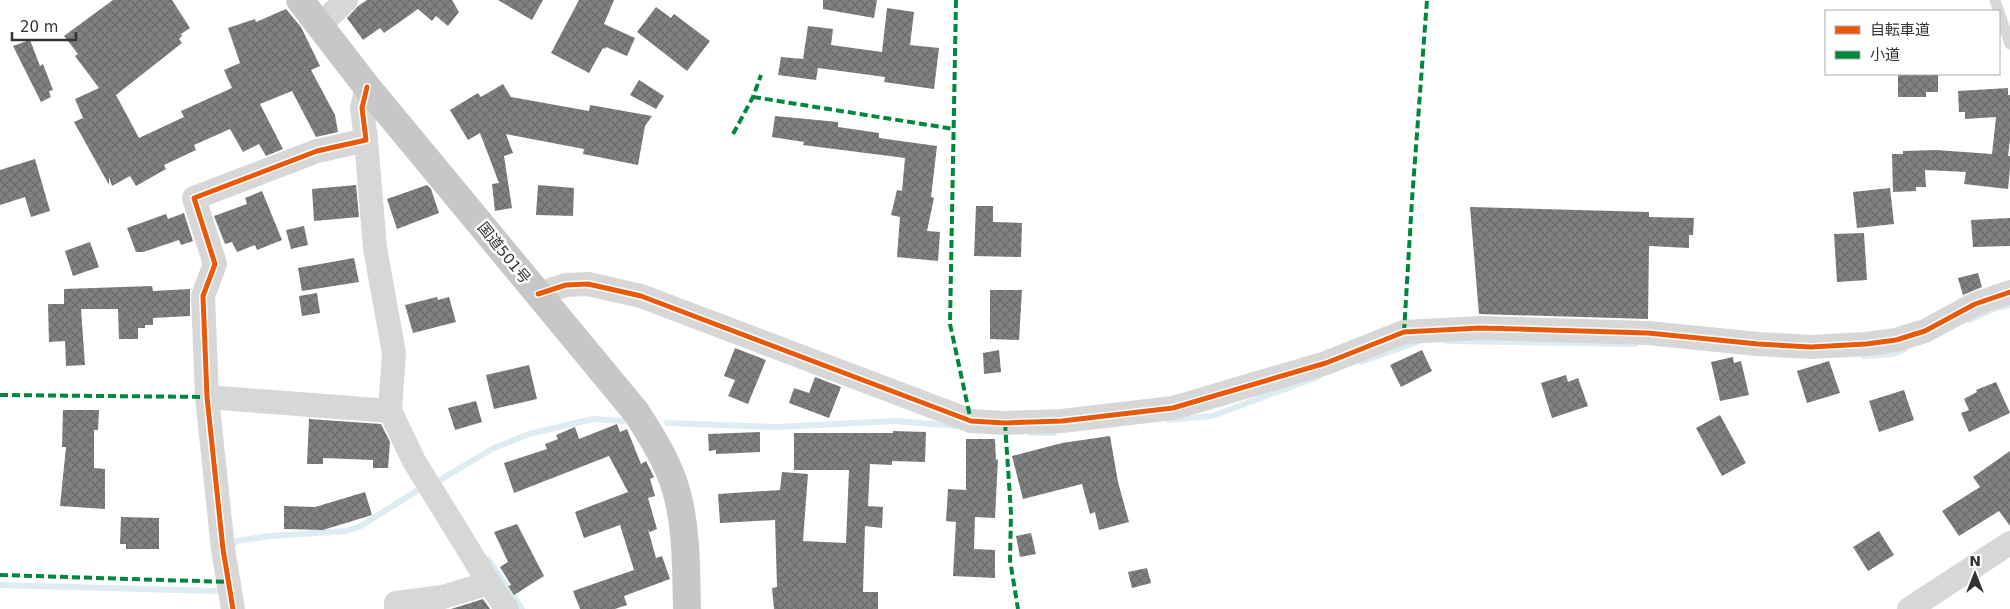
<svg xmlns="http://www.w3.org/2000/svg" width="2010" height="609" font-family="'DejaVu Sans','Noto Sans JP',sans-serif">
  <style>
    .lines { fill: none; stroke-linecap: round; stroke-linejoin: round }
    .stream { stroke: #ddebf3; stroke-width: 6 }
    .building { fill: url(#building-cross-hatch) }
    .service { stroke: #d7d7d7; stroke-width: 11 }
    .minor { stroke: #d7d7d7; stroke-width: 24 }
    .trunk { stroke: #c7c7c7; stroke-width: 28 }
    .quiet { stroke: #00873e; stroke-width: 4; stroke-dasharray: 8 4; stroke-linecap: butt }
    .cycleway-casing { stroke: #fff; stroke-width: 8 }
    .cycleway { stroke: #e8590c; stroke-width: 5 }
    .labels { text-anchor: middle; dominant-baseline: central; stroke-width: 5; stroke-linejoin: round; paint-order: stroke }
    .street-label { font-size: 15px; fill: #333; stroke: #fff }
  </style>
  <defs>
    <pattern id="building-cross-hatch" width="8" height="8" patternUnits="userSpaceOnUse" patternTransform="scale(1.25)"><rect width="8" height="8" fill="#818181"/><path d="M0 0l8 8M0 8l8-8" fill="none" stroke="#6a6a6a"/></pattern>
  </defs>
  <rect width="100%" height="100%" fill="#fff"/>
  <g class="lines">
    <g class="stream">
      <path d="M1969 320 1996 308 2010 305"/>
      <path d="M1447 341 1635 344"/>
      <path d="M1864 356 1893 354 1905 349"/>
      <path d="M1361 362 1420 341"/>
      <path d="M1168 420 1212 416 1318 377"/>
      <path d="M667 423 776 427 896 421 957 426"/>
      <path d="M1031 433H1054"/>
      <path d="M231 549V547L236 541 270 536 347 531 361 526 418 490 435 483 492 449 529 434 593 419 623 421"/>
      <path d="M488 559 522 609"/>
      <path d="M0 585 214 591 226 589"/>
    </g>
  </g>
  <g class="building">
    <path d="M113 0H172L190 28 181 34 182 36 179 39 182 43 116 95 139 138 184 117 181 111 232 88 224 70 240 63 228 28 255 19 256 22 286 9 301 27 320 66 311 70 335 115 338 132 316 137 292 91 260 104 283 149 266 156 259 144 243 152 230 129 194 145 196 150 164 165 166 169 136 186 130 176 112 186 109 177V185L74 122 83 118 75 99 99 88 75 56 78 54 64 36Z"/>
    <path d="M367 0H452L459 12 448 26 436 16 432 21 418 9 384 33 380 28 363 40 347 18 358 6Z"/>
    <path d="M498 0H543L532 20Z"/>
    <path d="M579 0H614L604 24 635 38 627 56 606 47 605 49 603 48 589 73 551 53Z"/>
    <path d="M823 0H877L874 18 823 9Z"/>
    <path d="M656 7 671 18 674 14 710 41 687 71 637 32Z"/>
    <path d="M887 8 914 12 910 45 939 48 934 89 884 82 885 77 818 68 816 80 778 75 781 57 803 59 808 26 833 29 831 45 882 52Z"/>
    <path d="M30 40 40 66 43 64 53 90 49 91 51 97 41 102 13 46Z"/>
    <path d="M1898 74H1938V92H1926V97H1898Z"/>
    <path d="M639 80 664 96 656 109 630 95Z"/>
    <path d="M503 84 511 97 589 111 590 105 652 116 645 126 638 165 583 154 584 149 506 134 513 153 504 156 512 208 495 211 492 184 499 183 480 133 468 140 450 110 478 93 481 97Z"/>
    <path d="M2008 88V95H2010V139L2008 156H2010V168L2008 189 1964 184 1966 172 1925 170 1926 187H1916V191L1893 192 1892 154H1903V151L1936 150 1992 154 1996 117 1965 119V112H1959L1958 91Z"/>
    <path d="M775 116 838 122V127L879 133V138L937 146 931 197 934 198 927 231 940 232 938 261 897 257 900 217 891 215 897 190 902 191 905 158 803 145 804 142 772 137Z"/>
    <path d="M35 159 50 211 31 217 25 197 0 205V170Z"/>
    <path d="M356 185 359 217 314 221 312 189Z"/>
    <path d="M427 185 431 189 439 213 397 229 387 199Z"/>
    <path d="M538 185 574 188 573 216 536 215Z"/>
    <path d="M1890 188 1894 224 1857 228 1853 192Z"/>
    <path d="M262 191 282 240 257 250 255 245 237 252 232 242 225 244 214 216 247 204 245 198Z"/>
    <path d="M976 206H993V222L1022 223 1021 257 974 256Z"/>
    <path d="M1470 207 1649 212V217L1694 218 1693 235H1689V248L1649 246 1648 319 1479 314Z"/>
    <path d="M184 213 193 241 181 245 179 240 143 252H136L127 228 166 214 168 219Z"/>
    <path d="M2010 218V246L1973 247 1971 220Z"/>
    <path d="M304 226 308 245 291 249 286 230Z"/>
    <path d="M1864 233 1867 280 1837 282 1834 234Z"/>
    <path d="M90 242 99 267 73 276 65 251Z"/>
    <path d="M354 258 359 282 302 291 298 268Z"/>
    <path d="M1978 273 1982 287 1963 295 1958 278Z"/>
    <path d="M152 286 153 291 190 289V316L153 318V325H145V328H138V339H119L118 309H81L85 365 66 366 65 341 49 342 48 304H64V289Z"/>
    <path d="M990 290H1022L1019 340 990 339Z"/>
    <path d="M317 293 320 313 302 316 299 296Z"/>
    <path d="M437 297 438 300 449 297 456 322 413 333 405 305Z"/>
    <path d="M735 348 766 360 748 404 728 396 735 380 724 376Z"/>
    <path d="M999 350 1001 372 984 374 983 353Z"/>
    <path d="M1422 350 1432 371 1401 387 1390 365Z"/>
    <path d="M1733 357 1734 363 1741 361 1749 395 1720 401 1711 362Z"/>
    <path d="M1829 361 1840 393 1807 403 1797 371Z"/>
    <path d="M529 365 537 399 494 409 486 375Z"/>
    <path d="M1566 375 1568 382 1578 378 1588 406 1552 418 1541 383Z"/>
    <path d="M815 377 841 387 829 418 789 403 794 388 809 393Z"/>
    <path d="M1996 382 2010 413 1969 432 1961 413 1969 410 1964 399 1977 392 1976 390Z"/>
    <path d="M1904 390 1914 420 1879 432 1869 401Z"/>
    <path d="M476 401 482 422 455 430 448 408Z"/>
    <path d="M63 410H99L98 430H94V468L105 469V509L60 506 66 447H62Z"/>
    <path d="M1720 415 1746 463 1722 476 1696 428Z"/>
    <path d="M309 419 381 424 390 442 388 468H373V460L323 458V464H307Z"/>
    <path d="M617 424 620 432 627 429 641 464 646 461 654 477 650 479 655 496 648 498 657 529 650 532 648 529 656 558 662 556 670 579 624 596 627 605 615 609H580L573 591 634 570 620 525 584 538 575 512 628 492 609 456 514 493 504 463 547 449 545 444 558 439 556 435 575 427 579 439Z"/>
    <path d="M893 431 926 432 925 462 892 461V465L870 464 868 506 883 507 882 528 865 526 863 592H878V609H774L772 588 777 587 775 520 720 523 718 494 780 490 782 472 808 474 803 541 846 543 849 470H794V433H893Z"/>
    <path d="M760 432V452L716 454V450L709 451 708 434Z"/>
    <path d="M1110 436 1118 482 1129 522 1099 530 1095 512 1090 514 1082 484 1023 499 1012 456 1062 443Z"/>
    <path d="M966 439H995L996 460 998 459 995 518 975 517 974 549 995 550V578L953 576 956 522 946 521 948 489 966 490Z"/>
    <path d="M2010 451V526L1999 511 1959 536 1942 511 1980 487 1973 477Z"/>
    <path d="M365 492 372 515 323 530 284 529V506L315 507Z"/>
    <path d="M121 517 159 518V549H126V544H120Z"/>
    <path d="M517 524 544 576 514 595 508 586 511 585 500 567 508 562 494 532Z"/>
    <path d="M1879 531 1894 555 1868 571 1853 547Z"/>
    <path d="M1031 533 1036 554 1020 557 1016 536Z"/>
    <path d="M1147 568 1151 583 1132 588 1128 572Z"/>
    <path d="M483 599 490 609H451Z"/>
  </g>
  <g class="lines">
    <path class="service" d="M1995 0 2010 44"/>
    <g class="minor">
      <path d="M320 25 346 0"/>
      <path d="M366 140 375 248 394 353 390 411"/>
      <path d="M538 294 566 285 588 284 641 296 971 421 1005 423 1062 421 1173 408 1326 363 1404 332 1480 328 1648 333 1758 344 1811 347 1866 344 1896 340 1925 331 1975 304 2010 292"/>
      <path d="M207 397 390 411 414 461 489 583 507 609"/>
      <path d="M233 609 223 549 207 397 203 296 215 264 194 198 317 151 366 140 362 108 367 87"/>
      <path d="M396 609V603L443 597 489 583"/>
      <path d="M1909 609 2010 543"/>
    </g>
    <path class="trunk" d="M300 0 367 87 636 412C652 437 668 462 676 490 687 528 686 570 687 609"/>
    <g class="quiet">
      <path d="M956 0 950 324 971 421"/>
      <path d="M753 97 954 129"/>
      <path d="M733 134 753 97 761 75"/>
      <path d="M1404 332 1412 200 1427 0"/>
      <path d="M0 395 207 397"/>
      <path d="M1005 423 1011 513 1010 560 1018 609"/>
      <path d="M0 575 229 582"/>
    </g>
    <defs>
      <g id="cycleway">
        <path d="M538 294 566 285 588 284 641 296 971 421 1005 423 1062 421 1173 408 1326 363 1404 332 1480 328 1648 333 1758 344 1811 347 1866 344 1896 340 1925 331 1975 304 2010 292"/>
        <path d="M233 609 223 549 207 397 203 296 215 264 194 198 317 151 366 140 362 108 367 87"/>
      </g>
    </defs>
    <use href="#cycleway" class="cycleway-casing"/>
    <use href="#cycleway" class="cycleway"/>
  </g>
  <g class="labels">
    <g class="street-label">
      <text transform="translate(504 253) rotate(51)">国道501号</text>
    </g>
  </g>
  <rect x="1825" y="10" width="175" height="65" fill="#ffffff" stroke="#adadad"/>
  <rect x="1835" y="26" width="25" height="8" fill="#e8590c" stroke="#adadad"/>
  <text x="1870" y="35" font-size="15" fill="#333333">自転車道</text>
  <rect x="1835" y="51" width="25" height="8" fill="#00873e" stroke="#adadad"/>
  <text x="1870" y="60" font-size="15" fill="#333333">小道</text>
  <g transform="translate(1975 574)" stroke="#ffffff" stroke-width="4" paint-order="stroke">
  <path d="M0-4L9 19L0 12L-9 19Z" fill="#333333"/>
  <text y="-8" font-size="14" font-weight="bold" text-anchor="middle" fill="#333333">N</text>
  </g>
  <path d="M12 32v8h64v-8" fill="none" stroke="#333333" stroke-width="2.5"/>
  <text x="20" y="32" font-size="15" fill="#333333" stroke="#ffffff" stroke-width="4" paint-order="stroke">20 m</text>
</svg>
